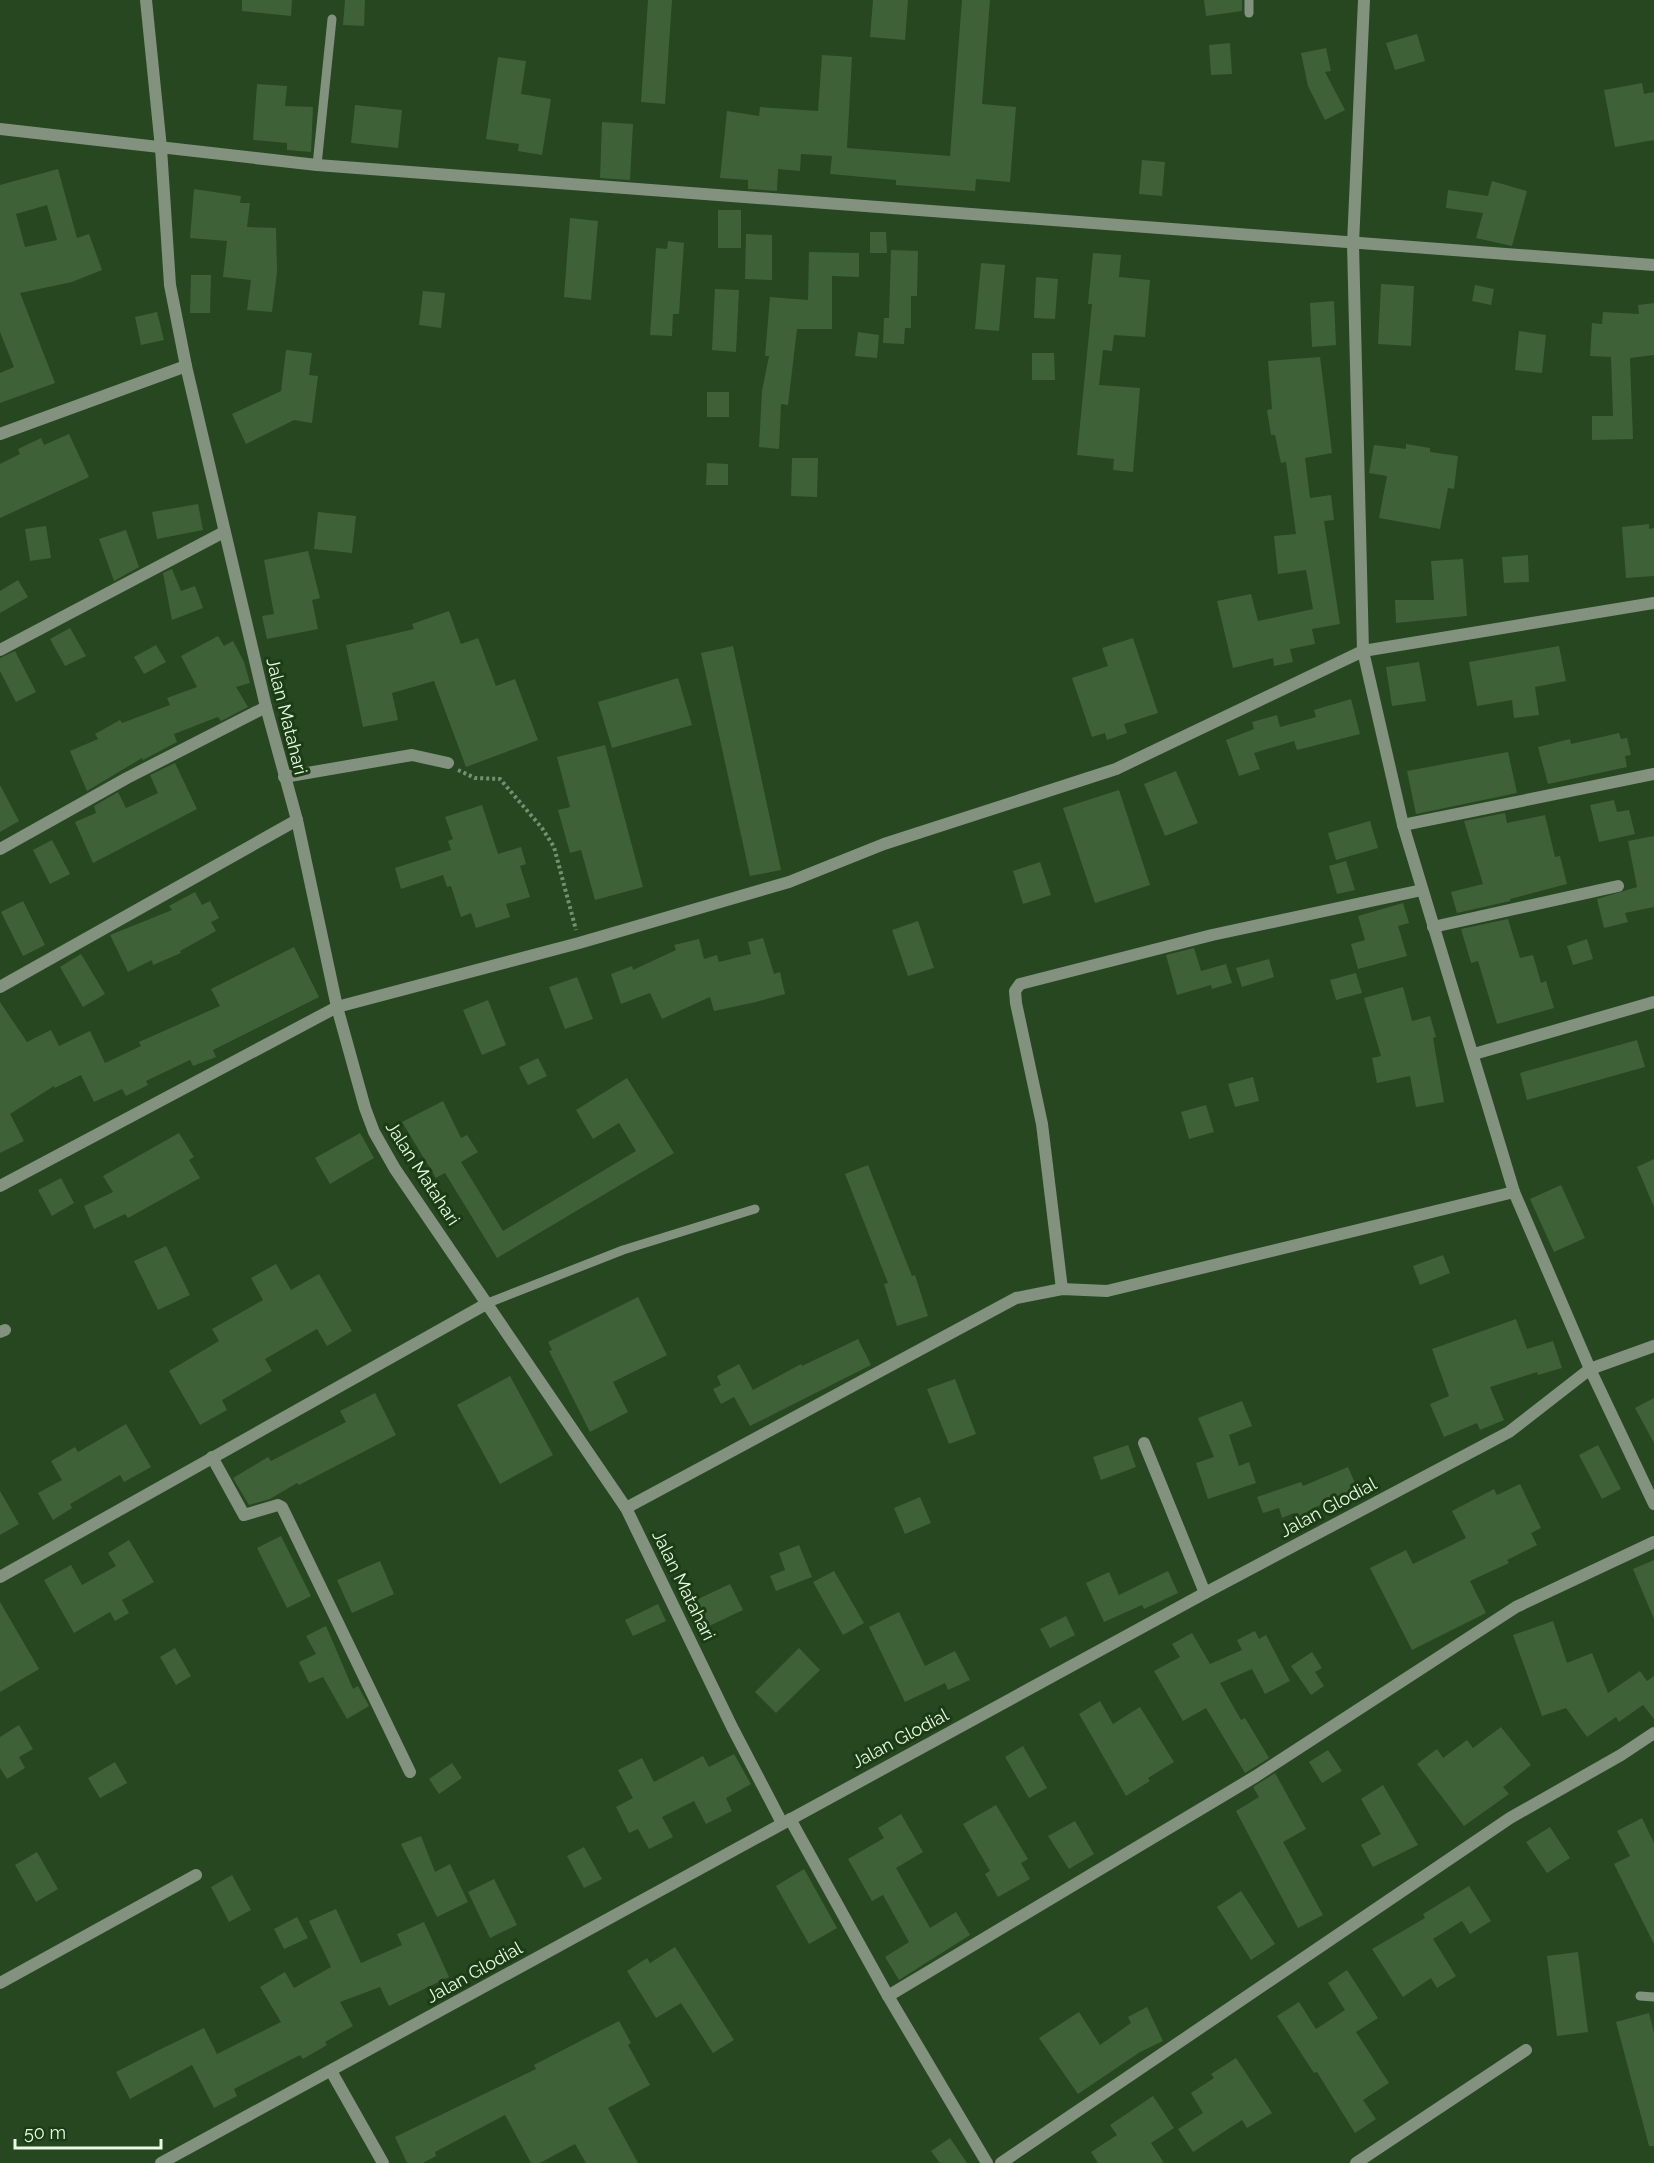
<svg xmlns="http://www.w3.org/2000/svg" width="1654" height="2163" font-family="Raleway,sans-serif">
  <style>
    .building { fill: #3f6138; fill-rule: evenodd }
    .lines { fill: none; stroke-linecap: round; stroke-linejoin: round }
    .path { stroke: #75906f; stroke-width: 4; stroke-dasharray: 3 3; stroke-linecap: butt }
    .lane { stroke: #82927f; stroke-width: 9 }
    .street { stroke: #82927f; stroke-width: 12 }
    .labels { text-anchor: middle; dominant-baseline: central; stroke-width: 6; stroke-linejoin: round; paint-order: stroke }
    .street-label { font-size: 18px; fill: #e8fce4; stroke: #1c3c15 }
  </style>
  <rect width="100%" height="100%" fill="#264720"/>
  <g class="building">
    <path d="M242 0H292L291 16 242 11Z"/>
    <path d="M345 0H365L364 26 343 25Z"/>
    <path d="M648 0H672L665 104 641 102Z"/>
    <path d="M873 0H908L905 40 870 37Z"/>
    <path d="M962 0H990L982 104 1016 107 1010 182 976 179 975 191 896 185V180L830 174 832 156 801 154 800 171 778 169 777 191 748 189V180L720 178 727 111 759 116 760 107 818 111 822 55 852 57 847 148 950 156Z"/>
    <path d="M1204 0H1242V11L1206 16Z"/>
    <path d="M1417 34 1425 61 1395 70 1386 43Z"/>
    <path d="M1230 43 1232 74 1211 75 1209 45Z"/>
    <path d="M1326 48 1331 71 1325 72 1345 110 1325 120 1308 86 1301 53Z"/>
    <path d="M498 57 526 61 521 94 551 99 542 155 518 151 519 144 486 139Z"/>
    <path d="M1642 83 1644 94 1654 92V140L1615 147 1604 90Z"/>
    <path d="M257 84 287 86 285 106 313 107 311 152 287 150V143L253 140Z"/>
    <path d="M355 105 402 110 398 148 351 143Z"/>
    <path d="M602 122 633 124 630 180 600 178Z"/>
    <path d="M1142 160 1165 162 1162 196 1139 194Z"/>
    <path d="M58 169 77 238 89 234 102 270 72 282 20 293 55 383 0 403V373L14 367 0 332V185ZM47 205 57 240 25 247 16 214Z"/>
    <path d="M1492 181 1527 191 1512 246 1476 238 1483 213 1446 208 1448 190 1488 196Z"/>
    <path d="M194 189 241 196 240 203H250L247 227 276 228 277 272 272 312 247 310 251 280 223 277 227 241 190 238Z"/>
    <rect x="718" y="210" width="23" height="38"/>
    <path d="M570 218 598 221 591 300 564 297Z"/>
    <path d="M870 232H886L887 253H870Z"/>
    <path d="M746 234 772 235V280L745 279Z"/>
    <path d="M668 241 684 243 679 314H673L672 336 650 335 656 248 667 249Z"/>
    <path d="M891 250 918 251 917 296H911V328H905L904 344 883 343 884 318H889Z"/>
    <path d="M809 252 859 253V277L832 276V329H797L788 405 781 404 779 449 759 447 762 391 769 356H765L770 297 808 300Z"/>
    <path d="M1093 253 1121 255 1119 277 1150 280 1145 337 1114 335 1112 351 1103 350 1099 385 1140 388 1133 472 1113 470 1114 459 1077 455 1092 304H1088Z"/>
    <path d="M981 263 1005 265 999 331 975 329Z"/>
    <path d="M191 275H211L210 313H190Z"/>
    <path d="M1036 277 1058 279 1055 319 1034 318Z"/>
    <path d="M1381 284 1414 286 1411 346 1378 344Z"/>
    <path d="M1475 285 1494 289 1491 305 1472 301Z"/>
    <path d="M715 289 739 290 736 352 712 350Z"/>
    <path d="M423 291 445 293 441 328 419 325Z"/>
    <path d="M1334 301 1336 345 1312 347 1310 303Z"/>
    <path d="M1654 303V355L1630 358 1633 439 1592 440V416H1613L1611 357 1590 356 1592 323 1602 324 1603 312 1639 314 1638 305Z"/>
    <path d="M157 312 164 340 141 345 135 317Z"/>
    <path d="M1519 331 1546 335 1542 373 1515 370Z"/>
    <path d="M858 332 879 335 877 358 855 356Z"/>
    <path d="M286 350 312 353 309 375 318 376 312 423 294 420 246 444 232 414 281 391Z"/>
    <path d="M1032 353H1054L1055 380H1032Z"/>
    <path d="M1320 357 1332 453 1305 458 1310 498 1331 495 1334 520 1324 521 1340 624 1312 629 1315 644 1290 649 1293 662 1274 666 1273 658 1233 668 1217 601 1251 594 1258 621 1313 609 1306 570 1278 574 1274 536 1296 534 1286 462 1281 463 1275 435H1271L1267 410 1272 409 1268 361Z"/>
    <rect x="707" y="392" width="22" height="25"/>
    <path d="M69 434 89 477 0 518V464L20 454 18 449 41 438 44 445Z"/>
    <path d="M1406 444 1430 448V452L1458 456 1454 489 1448 488 1440 529 1379 518 1387 476 1369 473 1374 445 1406 449Z"/>
    <path d="M792 458H818L817 497 791 496Z"/>
    <path d="M707 463 728 464V485H706Z"/>
    <path d="M198 504 203 530 157 539 152 512Z"/>
    <path d="M318 512 356 516 352 553 314 549Z"/>
    <path d="M1649 524V529L1654 528V576L1626 578 1622 527Z"/>
    <path d="M46 526 51 558 30 561 25 529Z"/>
    <path d="M126 530 139 567 114 581 99 539Z"/>
    <path d="M308 551 320 598 312 600 318 629 267 639 262 616 274 614 264 560Z"/>
    <path d="M1528 555 1529 582 1504 583 1502 557Z"/>
    <path d="M1463 559 1467 616 1396 623 1395 600H1434L1431 561Z"/>
    <path d="M172 569 181 591 195 586 203 608 172 620 163 573Z"/>
    <path d="M18 580 28 597 0 613V591Z"/>
    <path d="M449 611 461 644 478 638 496 686 515 679 538 740 466 767 434 681 392 693 398 720 363 727 346 645 414 629 412 624Z"/>
    <path d="M70 628 86 656 65 666 50 639Z"/>
    <path d="M218 636 224 646 233 641 244 662 250 683 236 687 248 707 221 721 218 717 174 734 177 742 143 760 142 758 87 791 70 751 98 739 95 734 120 720 122 723 170 705 167 698 197 687 181 656Z"/>
    <path d="M1133 638 1158 713 1124 724 1127 733 1107 740 1105 733 1092 737 1072 678 1108 666 1102 648Z"/>
    <path d="M156 645 166 662 144 674 134 657Z"/>
    <path d="M733 646 781 870 750 876 701 653Z"/>
    <path d="M1559 646 1566 681 1535 687 1539 715 1514 718 1512 700 1477 706 1469 662Z"/>
    <path d="M15 651 36 692 16 702 0 671V658Z"/>
    <path d="M1419 662 1426 701 1392 706 1386 667Z"/>
    <path d="M678 678 692 725 612 748 598 702Z"/>
    <path d="M1351 699 1360 734 1297 750 1294 741 1254 753 1260 769 1239 776 1226 740 1254 729 1252 722 1277 715 1280 727 1316 717 1314 710Z"/>
    <path d="M1619 733 1621 739 1627 738 1631 755 1625 756 1627 767 1548 784 1538 747 1570 739 1571 744Z"/>
    <path d="M605 745 643 887 595 900 581 850 570 853 558 810 570 807 557 757Z"/>
    <path d="M1508 752 1517 793 1416 814 1407 771Z"/>
    <path d="M175 763 197 809 93 863 75 822 96 813 94 806 118 792 126 808 158 793 150 775Z"/>
    <path d="M1176 771 1198 823 1165 836 1144 784Z"/>
    <path d="M0 785 19 821 0 832Z"/>
    <path d="M1119 790 1150 885 1095 903 1063 808Z"/>
    <path d="M1614 800 1617 812 1629 810 1635 834 1599 842 1590 805Z"/>
    <path d="M482 805 498 854 521 847 526 864 520 866 530 897 506 904 510 917 476 928 471 913 461 917 451 886 447 887 443 875 401 889 395 868 451 850 448 841 453 839 445 817Z"/>
    <path d="M1505 813 1507 823 1545 815 1555 857 1560 856 1567 884 1510 899V901L1457 913 1451 892 1483 884 1464 821Z"/>
    <path d="M1370 821 1378 848 1336 860 1328 833Z"/>
    <path d="M1654 836V907L1625 913 1628 922 1604 928 1597 899 1637 887 1628 841Z"/>
    <path d="M52 840 70 874 50 884 33 850Z"/>
    <path d="M1346 861 1355 890 1337 894 1329 866Z"/>
    <path d="M1040 862 1051 895 1023 904 1013 871Z"/>
    <path d="M195 892 202 905 210 901 219 918 211 922 216 931 180 951 181 953 153 965 152 960 128 972 110 935 172 910 169 906Z"/>
    <path d="M23 901 45 945 23 956 1 912Z"/>
    <path d="M1403 903 1409 923 1398 926 1407 956 1358 969 1351 944 1365 940 1358 916Z"/>
    <path d="M1508 919 1520 958 1533 955 1541 983 1546 981 1554 1008 1497 1024 1478 961 1471 963 1461 929Z"/>
    <path d="M918 921 934 968 908 976 892 930Z"/>
    <path d="M763 938 774 974 780 972 785 994 756 1002 714 1011 710 997 662 1019 650 993 621 1004 611 974 632 966 633 970 676 950 674 945 699 939 704 959 717 955 719 962 751 954 748 942Z"/>
    <path d="M1587 939 1593 959 1573 965 1567 946Z"/>
    <path d="M294 947 319 997 213 1050 216 1057 193 1066 190 1060 146 1081 148 1085 126 1096 122 1089 94 1102 81 1075 55 1088 54 1086 10 1114 24 1141 0 1153V1002L27 1042 51 1030 59 1046 90 1031 105 1063 141 1046 139 1042 220 1006 211 989Z"/>
    <path d="M1194 948 1201 971 1226 964 1232 983 1212 989 1211 985 1177 995 1166 955Z"/>
    <path d="M81 954 105 994 83 1007 60 967Z"/>
    <path d="M1269 959 1274 977 1242 987 1236 968Z"/>
    <path d="M1356 973 1362 993 1336 1000 1330 980Z"/>
    <path d="M577 977 593 1019 565 1029 549 987Z"/>
    <path d="M1403 987 1412 1021 1430 1016 1436 1037 1433 1038 1444 1102 1416 1107 1410 1076 1377 1083 1372 1058 1381 1056 1364 998Z"/>
    <path d="M488 1000 506 1045 482 1055 463 1010Z"/>
    <path d="M1637 1040 1645 1067 1527 1100 1520 1073Z"/>
    <path d="M538 1058 547 1076 528 1085 519 1067Z"/>
    <path d="M1253 1077 1259 1101 1235 1107 1228 1084Z"/>
    <path d="M627 1078 674 1153 497 1258 445 1173 436 1178 402 1122 443 1101 461 1138 467 1135 478 1152 461 1162 503 1231 636 1151 619 1123 593 1139 576 1110Z"/>
    <path d="M1206 1105 1214 1132 1189 1139 1181 1112Z"/>
    <path d="M179 1133 194 1157 189 1160 200 1178 128 1218 125 1214 94 1229 84 1206 113 1192 103 1176Z"/>
    <path d="M360 1133 374 1158 330 1184 315 1158Z"/>
    <path d="M1654 1159V1207L1637 1167Z"/>
    <path d="M868 1165 912 1276 915 1275 928 1316 897 1326 884 1284 888 1283 845 1174Z"/>
    <path d="M61 1178 74 1203 52 1216 38 1190Z"/>
    <path d="M1561 1185 1585 1238 1554 1252 1530 1199Z"/>
    <path d="M166 1246 190 1295 158 1310 134 1261Z"/>
    <path d="M1443 1255 1450 1273 1420 1285 1413 1266Z"/>
    <path d="M276 1264 291 1290 319 1274 352 1331 327 1346 317 1329 265 1359 272 1371 222 1400 227 1410 200 1425 169 1371 219 1341 212 1329 263 1300 251 1278Z"/>
    <path d="M638 1297 667 1355 613 1382 628 1412 590 1432 549 1351 552 1350 548 1342Z"/>
    <path d="M1516 1319 1527 1349 1553 1341 1562 1368 1538 1375 1537 1372 1490 1387 1504 1420 1480 1430 1477 1423 1444 1437 1430 1404 1449 1396 1432 1349Z"/>
    <path d="M858 1339 871 1365 750 1426 734 1397 721 1404 713 1389 721 1385 717 1376 739 1364 753 1390 801 1364 802 1366Z"/>
    <path d="M510 1376 553 1455 500 1484 457 1405Z"/>
    <path d="M955 1379 976 1434 949 1444 927 1389Z"/>
    <path d="M375 1393 396 1435 299 1485 297 1483 270 1499 249 1505 233 1478 268 1457 271 1461 346 1422 340 1411Z"/>
    <path d="M1654 1398V1443L1635 1408Z"/>
    <path d="M1242 1401 1252 1426 1229 1435 1239 1466 1249 1462 1256 1483 1208 1499 1196 1463 1214 1457 1198 1418Z"/>
    <path d="M126 1424 151 1467 124 1482 120 1475 70 1504 72 1508 53 1520 38 1493 62 1480 51 1461 75 1447 78 1452Z"/>
    <path d="M1128 1445 1136 1467 1101 1480 1093 1457Z"/>
    <path d="M1598 1445 1621 1489 1602 1499 1579 1455Z"/>
    <path d="M1348 1467 1358 1490 1311 1509 1312 1513 1296 1519 1294 1513 1282 1518 1279 1508 1263 1513 1257 1497 1301 1482 1303 1486Z"/>
    <path d="M1520 1484 1541 1528 1531 1533 1537 1545 1507 1560 1509 1563 1470 1581 1486 1613 1412 1650 1370 1568 1406 1550 1413 1564 1466 1538 1452 1511 1494 1489 1497 1495Z"/>
    <path d="M0 1491 19 1524 0 1535Z"/>
    <path d="M920 1497 931 1523 905 1534 894 1508Z"/>
    <path d="M281 1536 311 1596 287 1608 257 1548Z"/>
    <path d="M129 1540 154 1582 122 1600 129 1613 115 1621 110 1612 74 1633 44 1580 71 1565 82 1585 116 1566 108 1553Z"/>
    <path d="M799 1545 812 1577 776 1591 770 1576 785 1570 779 1553Z"/>
    <path d="M1654 1560V1619L1633 1569Z"/>
    <path d="M380 1561 394 1594 352 1613 337 1580Z"/>
    <path d="M834 1571 864 1623 843 1635 813 1582Z"/>
    <path d="M1168 1571 1178 1593 1144 1609 1142 1605 1104 1622 1086 1583 1109 1572 1119 1595Z"/>
    <path d="M730 1584 743 1610 709 1626 696 1600Z"/>
    <path d="M0 1602 39 1669 0 1692Z"/>
    <path d="M658 1604 666 1621 633 1636 625 1620Z"/>
    <path d="M899 1612 925 1666 955 1651 970 1680 948 1690 945 1683 905 1702 869 1627Z"/>
    <path d="M1066 1616 1075 1635 1050 1648 1040 1629Z"/>
    <path d="M1553 1621 1567 1663 1592 1653 1608 1693 1640 1671 1647 1681 1654 1676V1719L1643 1705 1619 1722 1616 1717 1587 1737 1566 1708 1542 1716 1513 1635Z"/>
    <path d="M326 1626 353 1689 358 1686 369 1706 347 1719 323 1677 309 1683 299 1662 316 1654 306 1636Z"/>
    <path d="M1255 1631 1259 1639 1266 1635 1290 1681 1265 1694 1252 1669 1220 1683 1241 1720 1245 1718 1269 1758 1245 1773 1206 1708 1183 1721 1154 1671 1180 1657 1172 1644 1192 1633 1210 1664 1242 1650 1237 1640Z"/>
    <path d="M175 1648 191 1676 176 1685 160 1657Z"/>
    <path d="M799 1648 820 1670 776 1713 755 1692Z"/>
    <path d="M1312 1652 1322 1668 1315 1672 1324 1686 1311 1695 1291 1666Z"/>
    <path d="M1100 1701 1113 1724 1140 1707 1174 1762 1148 1778 1150 1781 1126 1796 1079 1714Z"/>
    <path d="M19 1725 33 1749 19 1757 25 1768 7 1779 0 1768V1737Z"/>
    <path d="M1501 1727 1531 1765 1503 1787 1509 1794 1464 1826 1417 1764 1437 1749 1443 1758 1467 1740 1473 1748Z"/>
    <path d="M1023 1746 1047 1788 1029 1798 1005 1757Z"/>
    <path d="M1328 1750 1342 1771 1322 1783 1309 1762Z"/>
    <path d="M734 1754 751 1784 726 1798 732 1811 706 1824 694 1801 662 1817 673 1837 649 1849 638 1829 629 1833 616 1807 633 1798 618 1770 642 1758 654 1782 703 1756 709 1767Z"/>
    <path d="M115 1762 127 1783 100 1798 88 1778Z"/>
    <path d="M452 1763 462 1778 439 1794 429 1779Z"/>
    <path d="M1275 1773 1306 1829 1283 1842 1323 1915 1298 1928 1236 1811 1259 1797 1253 1787Z"/>
    <path d="M1383 1785 1418 1845 1373 1867 1361 1845 1381 1834 1361 1799Z"/>
    <path d="M996 1805 1028 1859 1021 1863 1030 1879 998 1897 985 1874 990 1871 963 1824Z"/>
    <path d="M901 1814 923 1852 896 1868 930 1928 956 1912 970 1935 899 1980 885 1957 909 1942 883 1895 872 1901 848 1859 884 1838 878 1828Z"/>
    <path d="M1642 1818 1654 1843V1944L1614 1864 1630 1856 1617 1831Z"/>
    <path d="M1075 1821 1094 1854 1069 1869 1048 1836Z"/>
    <path d="M1550 1827 1570 1858 1547 1873 1526 1842Z"/>
    <path d="M421 1836 435 1872 450 1864 468 1902 437 1917 401 1844Z"/>
    <path d="M584 1847 602 1879 584 1888 567 1856Z"/>
    <path d="M37 1852 58 1889 36 1902 15 1865Z"/>
    <path d="M804 1869 837 1928 809 1944 776 1886Z"/>
    <path d="M232 1875 251 1910 229 1922 211 1887Z"/>
    <path d="M494 1879 517 1925 490 1938 468 1892Z"/>
    <path d="M1469 1886 1491 1921 1470 1934 1462 1921 1433 1939 1456 1976 1437 1988 1431 1978 1403 1997 1372 1949 1425 1918 1423 1914Z"/>
    <path d="M1241 1891 1275 1944 1251 1960 1217 1907Z"/>
    <path d="M336 1909 361 1963 402 1945 397 1934 424 1922 449 1977 389 2006 380 1987 340 2002 353 2026 325 2042 327 2045 303 2059 300 2055 234 2089 237 2096 214 2108 192 2065 130 2099 116 2072 161 2049 204 2028 217 2054 281 2022 260 1987 285 1972 294 1988 331 1967 309 1921Z"/>
    <path d="M297 1917 308 1938 284 1949 274 1929Z"/>
    <path d="M675 1947 734 2040 713 2053 681 2003 656 2018 627 1971 647 1958 650 1963Z"/>
    <path d="M1578 1952 1588 2032 1557 2036 1547 1956Z"/>
    <path d="M1347 1970 1378 2018 1356 2032 1389 2083 1363 2100 1376 2119 1355 2133 1317 2072 1314 2073 1277 2016 1299 2002 1316 2029 1345 2010 1328 1983Z"/>
    <path d="M1147 2007 1163 2041 1140 2052 1078 2094 1039 2038 1079 2012 1100 2045 1131 2023 1128 2017Z"/>
    <path d="M1649 2013 1654 2033V2146H1649L1616 2022Z"/>
    <path d="M619 2021 631 2043 628 2045 650 2085 608 2108 638 2163H586L575 2144 540 2163H531L505 2115 435 2152 436 2156 423 2163H407L395 2137 536 2069 534 2065Z"/>
    <path d="M1236 2058 1272 2113 1247 2128 1242 2120 1193 2152 1178 2129 1203 2113 1191 2093 1214 2078 1211 2074Z"/>
    <path d="M1153 2096 1174 2128 1151 2143 1164 2163H1098L1091 2152 1117 2135 1110 2125Z"/>
    <path d="M950 2138 967 2163H940L931 2151Z"/>
  </g>
  <g class="lines">
    <path class="path" d="M458 770 475 778 500 779 542 828 554 847 576 930"/>
    <g class="lane">
      <path d="M1249 13V0"/>
      <path d="M317 165 332 19"/>
      <path d="M488 1303 623 1250 755 1209"/>
      <path d="M1640 1996 1654 1997"/>
    </g>
    <g class="street">
      <path d="M146 0 161 148 170 285 186 366 266 707 297 820 337 1007 365 1108 374 1132 395 1169 626 1508 732 1727 782 1823"/>
      <path d="M1364 0 1353 244 1363 651 1403 825 1514 1192 1590 1369 1654 1504"/>
      <path d="M0 129 317 165 1654 265"/>
      <path d="M0 434 186 366"/>
      <path d="M0 650 224 532"/>
      <path d="M284 777 412 755 448 763"/>
      <path d="M1403 825 1654 774"/>
      <path d="M0 849 127 778 266 707"/>
      <path d="M1433 927 1618 886"/>
      <path d="M0 987 297 820"/>
      <path d="M1474 1054 1654 1002"/>
      <path d="M0 1186 337 1007 579 943 789 882 884 844 1116 769 1363 651 1654 603"/>
      <path d="M1062 1289 1042 1124 1016 1003 1015 991 1020 984 1212 935 1422 890"/>
      <path d="M0 1332 5 1330"/>
      <path d="M1144 1443 1205 1593"/>
      <path d="M212 1457 244 1515 278 1505 282 1507 410 1772"/>
      <path d="M626 1508 1016 1298 1062 1289 1107 1291 1514 1192"/>
      <path d="M0 1577 488 1303"/>
      <path d="M790 1819 888 1996 987 2163"/>
      <path d="M0 1983 196 1875"/>
      <path d="M888 1996 1256 1776 1516 1607 1654 1542"/>
      <path d="M331 2071 383 2163"/>
      <path d="M161 2163 1205 1593 1509 1432 1590 1369 1654 1346"/>
      <path d="M1001 2163 1510 1818 1621 1755 1654 1733"/>
      <path d="M1356 2163 1526 2050"/>
    </g>
  </g>
  <g class="labels">
    <g class="street-label">
      <text transform="translate(287 716) rotate(76)">Jalan Matahari</text>
      <text transform="translate(423 1173) rotate(57)">Jalan Matahari</text>
      <text transform="translate(1328 1507) rotate(-28)">Jalan Glodial</text>
      <text transform="translate(684 1585) rotate(64)">Jalan Matahari</text>
      <text transform="translate(900 1738) rotate(-28)">Jalan Glodial</text>
      <text transform="translate(474 1972) rotate(-29)">Jalan Glodial</text>
    </g>
  </g>
  <path d="M15 2139v9h146v-9" fill="none" stroke="#e8fce4" stroke-width="3"/>
  <text x="24" y="2139" font-size="18" fill="#e8fce4" stroke="#1c3c15" stroke-width="4.5" paint-order="stroke">50 m</text>
</svg>
